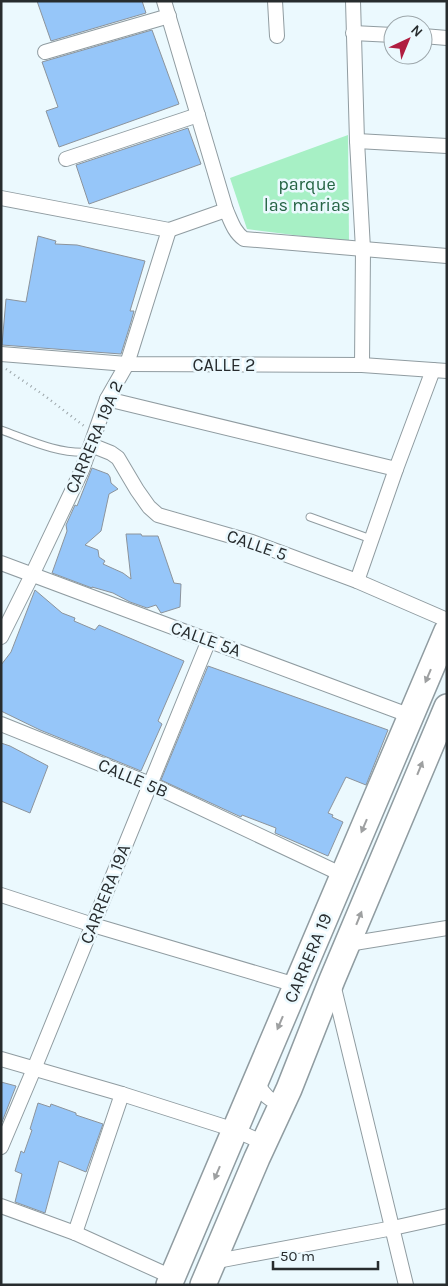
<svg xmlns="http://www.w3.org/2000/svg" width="448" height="1286" font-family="Karla,sans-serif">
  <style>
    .green { fill: #a7f0c5 }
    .building { fill: #96c6f9; stroke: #8c949c }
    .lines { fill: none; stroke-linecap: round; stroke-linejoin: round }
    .lane-casing { stroke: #909ca1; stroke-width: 9 }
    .street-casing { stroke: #909ca1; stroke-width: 16 }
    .highway-casing { stroke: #909ca1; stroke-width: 28 }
    .path { stroke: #9ba5a9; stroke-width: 2.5; stroke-dasharray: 1 4; stroke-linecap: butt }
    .lane { stroke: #fff; stroke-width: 7 }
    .street { stroke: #fff; stroke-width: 14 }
    .highway { stroke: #fff; stroke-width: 25 }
    .oneway { fill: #9ea0a1 }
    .labels { text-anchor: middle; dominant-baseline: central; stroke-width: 5; stroke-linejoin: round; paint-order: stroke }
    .park-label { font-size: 18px; fill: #256444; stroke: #ebf9fe }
    .street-label { font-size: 18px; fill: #272c2e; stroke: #ebf9fe }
  </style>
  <rect width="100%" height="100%" fill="#ebf9fe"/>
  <path class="green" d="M348 135 349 242 247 229 230 178Z"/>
  <g class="building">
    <path d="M37 1H142L146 13 51 41Z"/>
    <path d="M152 30 179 104 59 147 46 111 58 107 42 62Z"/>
    <path d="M188 128 201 164 89 204 76 165Z"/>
    <path d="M38 236 56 241 55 244 77 245 145 261 130 311H134L131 322 121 354 2 345 6 299 26 302Z"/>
    <path d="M92 468 108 474 110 477 111 483 118 489 109 494 101 531 85 545 98 550 99 557 105 561 103 564 123 573 131 579 126 534H141L142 536H158L174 583 181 584 180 607 161 613 156 605 147 608 130 602 113 593 92 587V588L52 573 67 531 66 525 75 505 77 506Z"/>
    <path d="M35 590 62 613 75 618 74 621 95 630 99 625 184 661 158 721 162 724 141 771 40 730 1 711V665L11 652Z"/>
    <path d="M208 666 388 730 366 785 346 777 328 813 333 815 332 817 343 822 328 856 275 833 276 828 242 815 241 817 161 780Z"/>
    <path d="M1 743 10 746 48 766 30 813 1 801Z"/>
    <path d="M1 1082 16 1086 2 1122H1Z"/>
    <path d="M38 1103 50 1107 51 1104 76 1113V1115L103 1124 86 1172 59 1161 45 1213 15 1202 22 1174 15 1171 21 1151 24 1153 32 1130 30 1129Z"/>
  </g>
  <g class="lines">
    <defs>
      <g id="lane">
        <path d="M1 430C29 440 58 454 88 452"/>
        <path d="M310 517 371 539"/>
      </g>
      <g id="street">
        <path d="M164 1 226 210C231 221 234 232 244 239L447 256"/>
        <path d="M275 1 277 36"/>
        <path d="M353 1 357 141 363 249 362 365"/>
        <path d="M353 33 393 35"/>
        <path d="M423 36 447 38"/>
        <path d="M45 52 169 16"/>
        <path d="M357 141 447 146"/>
        <path d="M66 159 198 115"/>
        <path d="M1 198 169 230 226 210"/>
        <path d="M1 354 127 364 362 365 447 371"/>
        <path d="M107 399 396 469"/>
        <path d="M91 445 111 453 118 458 137 490 149 507 158 515 252 542 357 581 447 620"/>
        <path d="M1 563 411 716"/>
        <path d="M357 581 396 469 433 370"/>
        <path d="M1 637 32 575 82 470 107 399 127 364 169 230"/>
        <path d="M1 724 150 784 343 875"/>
        <path d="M1 895 93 925 296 985"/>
        <path d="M348 944 447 928"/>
        <path d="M333 984 406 1285"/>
        <path d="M1 1059 122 1094 235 1130 255 1139 258 1146 257 1154"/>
        <path d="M257 1078C260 1088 263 1096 274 1101L280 1099 285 1093"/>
        <path d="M1 1147 34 1069 209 640"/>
        <path d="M1 1206 75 1233 172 1277"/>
        <path d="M75 1233 122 1094"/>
        <path d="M212 1262 393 1228 447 1216"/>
      </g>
      <g id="highway">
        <path d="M169 1285 447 631"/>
        <path d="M203 1285 257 1158 289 1089 332 980 447 707"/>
      </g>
    </defs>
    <use href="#lane" class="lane-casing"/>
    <use href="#street" class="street-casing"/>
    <use href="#highway" class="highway-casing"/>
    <path class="path" d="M6 369 45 396 84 426"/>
    <use href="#lane" class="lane"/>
    <use href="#street" class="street"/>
    <use href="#highway" class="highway"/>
  </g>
  <defs><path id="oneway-solid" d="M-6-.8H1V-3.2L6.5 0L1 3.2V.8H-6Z" transform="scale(1.25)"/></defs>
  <g class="oneway">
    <use href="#oneway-solid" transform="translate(428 676) rotate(113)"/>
    <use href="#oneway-solid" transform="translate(420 768) rotate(-68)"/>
    <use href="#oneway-solid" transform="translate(364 826) rotate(113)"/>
    <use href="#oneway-solid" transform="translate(359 918) rotate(-68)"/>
    <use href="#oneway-solid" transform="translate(280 1023) rotate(113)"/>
    <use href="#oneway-solid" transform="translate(217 1173) rotate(113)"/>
  </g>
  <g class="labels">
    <g class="park-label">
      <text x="307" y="184">parque<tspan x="307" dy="21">las marias</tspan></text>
    </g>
    <g class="street-label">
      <text x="224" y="365">CALLE 2</text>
      <text transform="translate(94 437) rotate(-67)">CARRERA 19A 2</text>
      <text transform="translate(257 545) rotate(19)">CALLE 5</text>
      <text transform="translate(206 639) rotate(20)">CALLE 5A</text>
      <text transform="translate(133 778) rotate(23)">CALLE 5B</text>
      <text transform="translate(105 894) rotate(-68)">CARRERA 19A</text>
      <text transform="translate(308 958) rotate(-67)">CARRERA 19</text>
    </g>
  </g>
  <rect width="448" height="1286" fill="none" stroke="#272c2e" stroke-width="5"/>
  <g transform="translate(408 40) rotate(44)"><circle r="24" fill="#ebf9fe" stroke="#9da7ab"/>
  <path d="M0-4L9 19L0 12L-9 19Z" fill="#b01d40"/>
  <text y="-8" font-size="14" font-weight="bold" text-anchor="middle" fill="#272c2e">N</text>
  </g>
  <path d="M273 1261v8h105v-8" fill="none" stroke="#272c2e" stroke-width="2.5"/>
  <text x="280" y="1261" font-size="15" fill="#272c2e" stroke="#ebf9fe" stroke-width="4" paint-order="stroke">50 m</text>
</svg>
